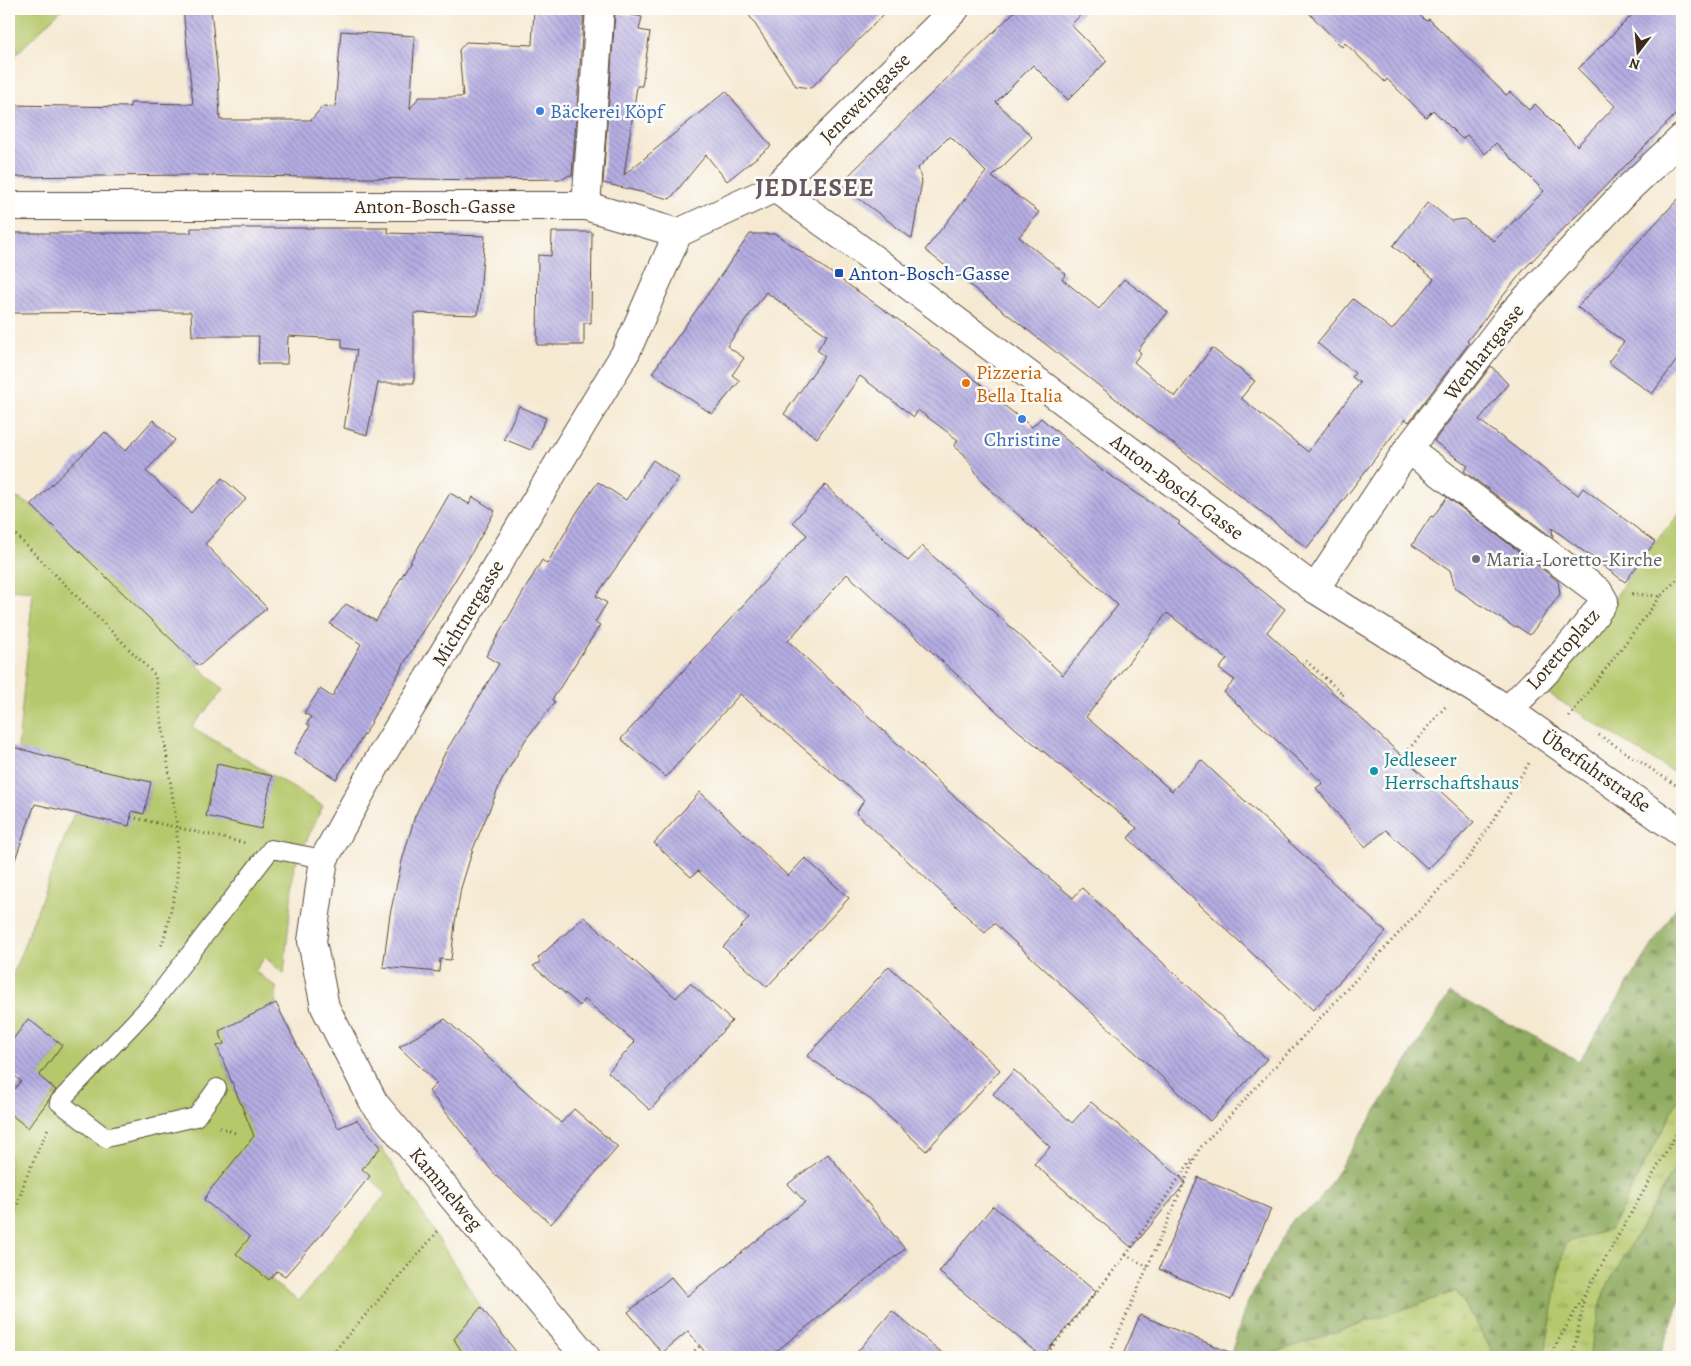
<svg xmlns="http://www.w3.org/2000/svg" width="1691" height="1366" font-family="Alegreya,serif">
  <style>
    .grass { fill: url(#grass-tufts); stroke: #787945 }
    .forest { fill: url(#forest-firs); stroke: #666b3f }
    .park { fill: #b5c86c; stroke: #787945 }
    .building { fill: url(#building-back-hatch) }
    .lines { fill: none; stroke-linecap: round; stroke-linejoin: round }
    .service-casing { stroke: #574739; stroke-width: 20 }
    .minor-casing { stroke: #574739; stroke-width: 30 }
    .path { stroke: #574739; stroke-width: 3; stroke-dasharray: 1 4; stroke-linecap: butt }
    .service { stroke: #fff; stroke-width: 18 }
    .minor { stroke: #fff; stroke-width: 28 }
    .shop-dot { fill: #3f7fe0; stroke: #fdfcf7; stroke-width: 2 }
    .transit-dot { fill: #1a4fb4; stroke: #fdfcf7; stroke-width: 2 }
    .food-dot { fill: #e8710a; stroke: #fdfcf7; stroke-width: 2 }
    .worship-dot { fill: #6b7280; stroke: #fdfcf7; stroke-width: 2 }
    .culture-dot { fill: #0f9aa8; stroke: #fdfcf7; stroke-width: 2 }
    .labels { text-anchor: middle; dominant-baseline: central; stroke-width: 5; stroke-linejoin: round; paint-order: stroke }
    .street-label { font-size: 20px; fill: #3b2a1e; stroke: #fdfcf7 }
    .shop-label { font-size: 20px; fill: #366cbe; stroke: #fdfcf7; text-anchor: start }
    .transit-label { font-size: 20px; fill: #164399; stroke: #fdfcf7; text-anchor: start }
    .food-label { font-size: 20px; fill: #c56008; stroke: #fdfcf7; text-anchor: start }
    .worship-label { font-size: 20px; fill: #5b616d; stroke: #fdfcf7; text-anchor: start }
    .culture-label { font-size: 20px; fill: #0d838f; stroke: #fdfcf7; text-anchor: start }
    .district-label { font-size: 25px; font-weight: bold; letter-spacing: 1px; fill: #665863; stroke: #fdfcf7 }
  </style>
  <defs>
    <pattern id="grass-tufts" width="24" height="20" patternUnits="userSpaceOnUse" patternTransform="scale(1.25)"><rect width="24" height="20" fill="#b5c86c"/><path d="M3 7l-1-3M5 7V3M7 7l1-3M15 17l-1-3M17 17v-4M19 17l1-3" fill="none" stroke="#94a358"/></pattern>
    <pattern id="forest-firs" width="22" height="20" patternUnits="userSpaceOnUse" patternTransform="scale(1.25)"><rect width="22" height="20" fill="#90ac60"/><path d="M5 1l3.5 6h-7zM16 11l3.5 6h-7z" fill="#778c4f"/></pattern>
    <pattern id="building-back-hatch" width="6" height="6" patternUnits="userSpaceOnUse" patternTransform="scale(1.25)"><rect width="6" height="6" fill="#b5ade3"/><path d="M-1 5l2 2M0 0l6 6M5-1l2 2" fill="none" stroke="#948db7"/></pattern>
  </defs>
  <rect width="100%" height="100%" fill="#fdfcf7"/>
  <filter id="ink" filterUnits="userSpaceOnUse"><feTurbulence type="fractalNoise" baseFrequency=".02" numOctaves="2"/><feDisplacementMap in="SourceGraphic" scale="10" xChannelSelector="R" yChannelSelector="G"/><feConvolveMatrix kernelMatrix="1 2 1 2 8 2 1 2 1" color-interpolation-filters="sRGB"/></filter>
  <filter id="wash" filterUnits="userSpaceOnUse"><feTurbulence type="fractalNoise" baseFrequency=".0096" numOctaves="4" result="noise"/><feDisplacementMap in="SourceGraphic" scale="20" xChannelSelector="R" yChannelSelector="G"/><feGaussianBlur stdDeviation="1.12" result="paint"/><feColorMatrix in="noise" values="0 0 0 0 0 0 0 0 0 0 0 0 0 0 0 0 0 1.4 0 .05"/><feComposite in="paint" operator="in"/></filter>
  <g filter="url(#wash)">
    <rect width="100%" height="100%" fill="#f5e9d2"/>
    <g class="grass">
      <path d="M1682 1092V1156L1604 1292 1589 1357H1544L1565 1243 1611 1229Z"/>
      <path d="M1457 1291 1496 1357H1274L1276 1352Z"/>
    </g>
    <g class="forest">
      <path d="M1682 898V1092L1611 1229 1565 1243 1544 1357H1496L1457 1291 1276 1352 1274 1357H1230L1245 1308 1291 1221 1317 1204 1450 993 1579 1061Z"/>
      <path d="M1682 1156V1294L1659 1357H1589L1604 1292Z"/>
    </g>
    <g class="park">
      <path d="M9 9H62L9 61Z"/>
      <path d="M9 494 31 505 223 690 192 727 323 806 294 867 284 974 265 957 255 971 276 987V1003L220 1031 224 1044 217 1047 259 1148 238 1155 226 1170 224 1191 215 1183 205 1200 250 1237 237 1254 269 1280 299 1301 386 1194 362 1169 381 1147 481 1307 454 1339 465 1357H9V1113L28 1128 57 1091 39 1076 62 1045 28 1019 9 1045V985L74 813 132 811 144 813 151 782 106 772 65 796 72 763 46 756 39 790 17 758 33 591 9 589Z"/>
      <path d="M1682 511V778L1543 690 1606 613 1625 582 1655 542Z"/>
    </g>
    <g id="blocks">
      <g class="building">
        <path d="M183 9H211L218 78 220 120H311L323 106 335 107 341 31 415 36 410 109 419 97H463L459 50 466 42 532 45 534 9H584L572 176 569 175 563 179 482 180 189 175 9 177V105L130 107V103L193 104Z"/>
        <path d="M745 9H889L811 88 796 86Z"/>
        <path d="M1017 9H1086L1071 25 1107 61 1068 100 1033 65 996 102 1032 137 992 177 1039 212 1019 237 1066 274 1062 279 1099 309 1124 279 1168 312 1138 350 1141 353 1134 362 1175 397 1212 348 1255 381 1241 398 1308 452 1360 383 1352 377 1355 373 1317 343 1353 299 1392 330 1434 279 1393 246 1428 202 1451 221 1464 219 1494 241 1544 191 1496 143 1485 154 1467 135 1462 139 1433 110 1426 117 1387 79 1385 82 1345 43 1342 47 1305 9H1414L1426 21 1429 19 1506 95 1510 92 1529 110 1535 104 1577 146 1615 106 1578 69 1638 9H1682V108L1526 267 1467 341 1469 343 1409 422 1405 419 1307 548 925 250 986 172 950 136 918 168 922 181 912 239 840 184Z"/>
        <path d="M615 12 642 17 639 30 650 32 642 86H637L624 175 726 91 771 146 727 181 706 155 670 199 603 183Z"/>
        <path d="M1682 195V353L1652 394 1608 362 1624 342 1577 307Z"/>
        <path d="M191 228H388V233L485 236 478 315 414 313V383H378L367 435 344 428 357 350 342 348V339L288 336 287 364H258L259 336H192L191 312 9 313V233H191Z"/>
        <path d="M552 232H592L591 323H584V345H537L538 255 551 256Z"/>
        <path d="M750 234H776L900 321 995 395 993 397 1032 427 1041 418 1099 468 1180 522 1178 524 1285 609 1267 632 1474 822 1428 869 1386 830 1365 847 1316 788 1323 783 1224 692 1235 680 1219 669 1227 659 1167 613 1086 717 1172 791 1201 760 1386 932 1313 1010 1128 838 1137 828 1016 729 847 574 788 641 947 790 1073 898 1082 888 1267 1059 1210 1121 994 923 985 933 856 813 864 800 740 694 666 777 621 739 807 535 793 522 825 485 908 561 922 546 1063 675 1118 605 983 483 964 454 954 446 958 440 918 410 914 417 860 376 817 438 784 414 825 356 817 350 827 335 766 292 727 346 744 358 732 375 740 381 712 414 652 373Z"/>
        <path d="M1491 366 1508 384 1479 420 1578 495 1583 488 1655 542 1625 582 1552 528 1553 538 1464 471 1468 466 1434 441Z"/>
        <path d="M519 406 546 418 531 450 504 439Z"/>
        <path d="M153 420 175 440 146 471 191 513 222 478 246 499 205 544 267 608 199 666 31 505 105 432 125 451Z"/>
        <path d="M653 460 679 478 596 596 607 603 595 622 600 625 552 700 555 702 526 739 501 782 473 849 461 888 455 923 451 960 440 959 439 972 383 967 390 914 402 861 415 816 445 753 499 664 486 656 542 560 547 564 577 512 598 482 626 500Z"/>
        <path d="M450 493 469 504 473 497 495 511 467 561 415 645 371 721 372 722 336 779 294 753 310 726 307 724 311 717 304 713 320 689 332 697 361 644 330 624 346 604 376 621Z"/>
        <path d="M1447 497 1558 581 1560 594 1530 635 1516 626 1514 627 1455 588 1450 570 1412 545 1431 516 1433 517Z"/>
        <path d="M9 746 73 763 72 764 151 782 144 814 132 811 129 826 35 804 12 868 9 867Z"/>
        <path d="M217 764 272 776 261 829 206 816Z"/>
        <path d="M700 792 788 876 805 858 849 898 767 987 723 947 749 918 698 871 691 877 654 843Z"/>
        <path d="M584 917 676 998 690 983 732 1021 650 1110 608 1072 635 1042 584 999 580 1006 533 966 540 962 538 958Z"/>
        <path d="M889 966 1000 1070 926 1151 871 1100 807 1056Z"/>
        <path d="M276 1003 338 1128 357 1120 381 1147 362 1169 370 1176 335 1219 285 1276 277 1271 269 1280 236 1254 250 1237 204 1200 211 1189 254 1136 217 1046 224 1044 219 1031Z"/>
        <path d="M28 1019 62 1045 39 1076 56 1090 28 1128 9 1113V1096L21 1081 9 1071V1045Z"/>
        <path d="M445 1019 561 1123 574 1109 618 1147 551 1224 496 1176 429 1091 437 1083 399 1047Z"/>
        <path d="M1014 1070 1072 1123 1091 1102 1186 1182 1132 1248 1034 1164 1050 1147 993 1094Z"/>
        <path d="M828 1154 905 1249 769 1357H709L688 1331 662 1353 628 1312 671 1277 687 1296 805 1202 788 1184Z"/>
        <path d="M1198 1177 1271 1209 1231 1300 1159 1269Z"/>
        <path d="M993 1206 1096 1292 1042 1357 939 1272Z"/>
        <path d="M481 1307 520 1357H465L454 1339Z"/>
        <path d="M892 1311 947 1357H853Z"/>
        <path d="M1140 1315 1241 1357H1122Z"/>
      </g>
    </g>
  </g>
  <g filter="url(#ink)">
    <use href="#blocks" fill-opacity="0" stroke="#574739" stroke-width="1"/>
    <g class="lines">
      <defs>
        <path id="service" d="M217 1088 196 1117 106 1138 59 1102 149 1007 271 849 324 859"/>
        <g id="minor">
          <path d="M775 188 852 243 1315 589 1508 710 1682 833"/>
          <path d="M9 206H586L678 233 775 188 955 9"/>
          <path d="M586 206 600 9"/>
          <path d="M1408 449 1598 591 1604 601C1578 641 1542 676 1508 710"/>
          <path d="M1315 589 1408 449 1509 317 1627 190 1682 138"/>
          <path d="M586 1357 374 1103 325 1007 312 941 324 859 377 763 626 352 678 233"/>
        </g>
      </defs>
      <use href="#service" class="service-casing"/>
      <use href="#minor" class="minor-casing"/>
      <g class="path">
        <path d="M9 528 155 675 177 827V883L166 931 161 947"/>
        <path d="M1632 594 1661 596 1682 574"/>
        <path d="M1306 661 1343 694 1339 698"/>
        <path d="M1569 717 1661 596"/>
        <path d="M1599 735 1682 789"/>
        <path d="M1402 757 1446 706"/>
        <path d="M131 817 245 843"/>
        <path d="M220 1127 235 1133"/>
        <path d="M9 1233 25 1180 49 1126"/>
        <path d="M1126 1255 1194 1156"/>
        <path d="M329 1357 440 1229"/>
        <path d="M687 1357 700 1346"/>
        <path d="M1044 1357 1126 1255 1148 1267"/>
        <path d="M1108 1357 1199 1149 1471 855 1529 763"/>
        <path d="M1549 1357 1682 1124"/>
        <path d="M1573 1357 1584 1300"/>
      </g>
      <use href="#service" class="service"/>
      <use href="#minor" class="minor"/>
    </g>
  </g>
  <g class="shop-dot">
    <circle cx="540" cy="111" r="5"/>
    <circle cx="1022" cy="419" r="5"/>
  </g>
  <rect class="transit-dot" x="834" y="268" width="10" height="10" rx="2.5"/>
  <circle class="food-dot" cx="966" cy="383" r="5"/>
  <circle class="worship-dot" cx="1476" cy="559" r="5"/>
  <circle class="culture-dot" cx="1374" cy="771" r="5"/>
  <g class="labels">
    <g class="street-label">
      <text transform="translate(865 98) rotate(-45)">Jeneweingasse</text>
      <text x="435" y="206">Anton-Bosch-Gasse</text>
      <text transform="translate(1484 352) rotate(-52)">Wenhartgasse</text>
      <text transform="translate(1177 487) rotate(37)">Anton-Bosch-Gasse</text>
      <text transform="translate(468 613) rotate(-59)">Michtnergasse</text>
      <text transform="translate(1563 649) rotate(-49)">Lorettoplatz</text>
      <text transform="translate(1596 771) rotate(35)">Überfuhrstraße</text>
      <text transform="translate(446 1189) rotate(50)">Kammelweg</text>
    </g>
    <g class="shop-label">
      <text x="550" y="111">Bäckerei Köpf</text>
      <text x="1022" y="439" text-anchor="middle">Christine</text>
    </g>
    <g class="transit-label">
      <text x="849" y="273">Anton-Bosch-Gasse</text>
    </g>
    <g class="food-label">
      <text x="976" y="372">Pizzeria<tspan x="976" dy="23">Bella Italia</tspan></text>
    </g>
    <g class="worship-label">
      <text x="1486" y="559">Maria-Loretto-Kirche</text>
    </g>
    <g class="culture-label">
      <text x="1384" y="759">Jedleseer<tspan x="1384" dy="23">Herrschaftshaus</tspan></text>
    </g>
    <g class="district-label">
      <text x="815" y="188">JEDLESEE</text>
    </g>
  </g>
  <rect width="1691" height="1366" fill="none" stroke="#fdfcf7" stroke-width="30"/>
  <g transform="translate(1638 52) rotate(196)" stroke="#fdfcf7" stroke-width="4" paint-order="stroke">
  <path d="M0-4L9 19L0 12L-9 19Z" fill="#3b2a1e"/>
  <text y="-8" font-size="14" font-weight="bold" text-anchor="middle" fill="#3b2a1e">N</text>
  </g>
</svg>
